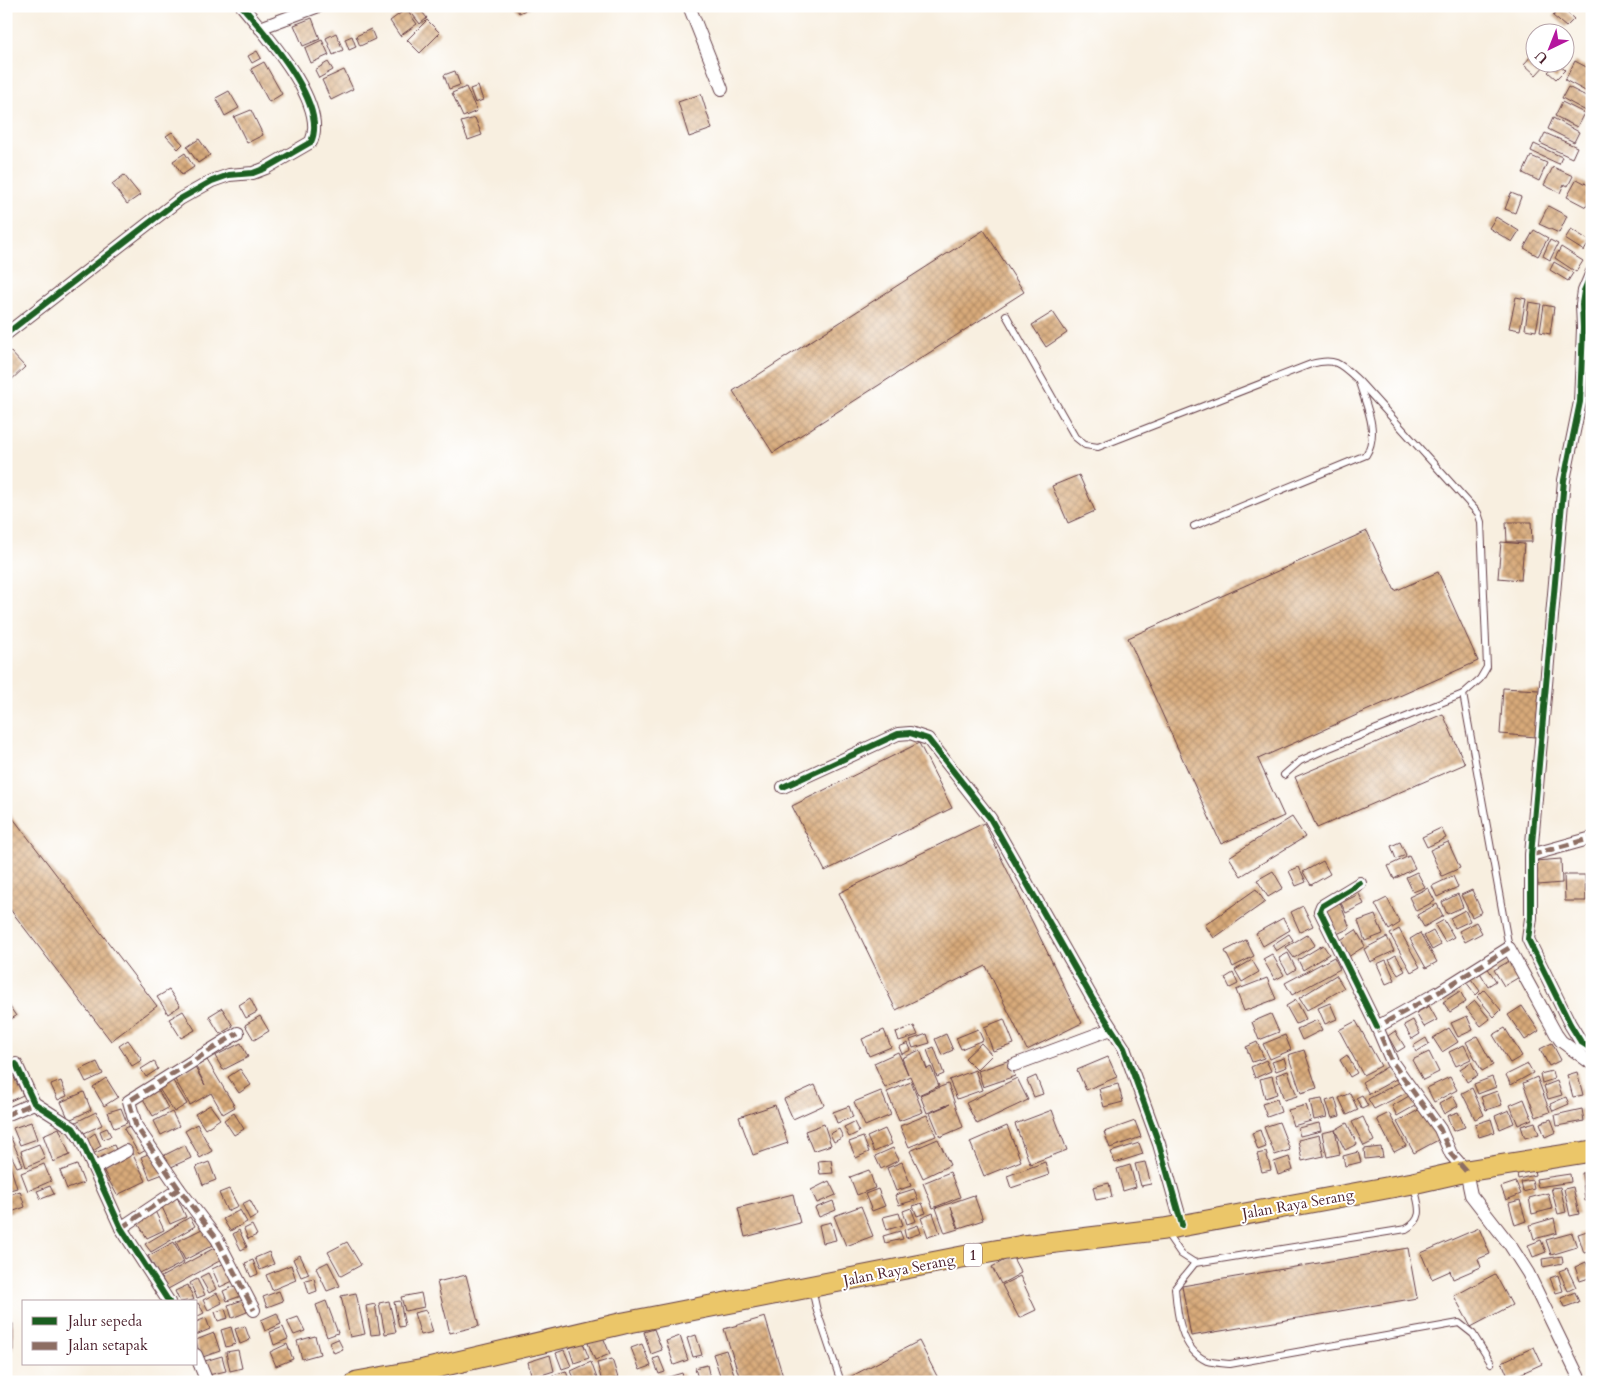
<svg xmlns="http://www.w3.org/2000/svg" width="1598" height="1388" font-family="Cardo,serif">
  <style>
    .building { fill: url(#building-cross-hatch) }
    .lines { fill: none; stroke-linecap: round; stroke-linejoin: round }
    .service-casing { stroke: #643e46; stroke-width: 8 }
    .minor-casing { stroke: #643e46; stroke-width: 14 }
    .trunk-casing { stroke: #643e46; stroke-width: 23 }
    .service { stroke: #fff; stroke-width: 6 }
    .minor { stroke: #fff; stroke-width: 12 }
    .trunk { stroke: #ebc669; stroke-width: 21 }
    .quiet { stroke: #8d6e63; stroke-width: 5; stroke-dasharray: 10 5; stroke-linecap: butt }
    .cycleway-casing { stroke: #fff; stroke-width: 9 }
    .cycleway { stroke: #1b5e20; stroke-width: 6 }
    .labels { text-anchor: middle; dominant-baseline: central; stroke-width: 4; stroke-linejoin: round; paint-order: stroke }
    .shield { fill: #fff; stroke: #80626b; stroke-width: 1 }
    .shield-label { font-size: 14px; font-weight: bold; fill: #4a1f2b }
    .street-label { font-size: 15px; fill: #4a1f2b; stroke: #fff }
  </style>
  <defs>
    <pattern id="building-cross-hatch" width="8" height="8" patternUnits="userSpaceOnUse" patternTransform="scale(1.25)"><rect width="8" height="8" fill="#d8aa7a"/><path d="M0 0l8 8M0 8l8-8" fill="none" stroke="#b18a64"/></pattern>
  </defs>
  <rect width="100%" height="100%" fill="#fff"/>
  <filter id="ink" filterUnits="userSpaceOnUse"><feTurbulence type="fractalNoise" baseFrequency=".02" numOctaves="2"/><feDisplacementMap in="SourceGraphic" scale="10" xChannelSelector="R" yChannelSelector="G"/><feConvolveMatrix kernelMatrix="1 2 1 2 8 2 1 2 1" color-interpolation-filters="sRGB"/></filter>
  <filter id="wash" filterUnits="userSpaceOnUse"><feTurbulence type="fractalNoise" baseFrequency=".0096" numOctaves="4" result="noise"/><feDisplacementMap in="SourceGraphic" scale="20" xChannelSelector="R" yChannelSelector="G"/><feGaussianBlur stdDeviation="1.12" result="paint"/><feColorMatrix in="noise" values="0 0 0 0 0 0 0 0 0 0 0 0 0 0 0 0 0 1.4 0 .05"/><feComposite in="paint" operator="in"/></filter>
  <g filter="url(#wash)">
    <rect width="100%" height="100%" fill="#f8efe0"/>
    <g id="blocks">
      <g class="building">
        <path d="M406 6H417L427 18 420 24Z"/>
        <path d="M515 6H534L519 13Z"/>
        <path d="M1561 7 1574 19 1566 27 1553 16Z"/>
        <path d="M406 9 417 24 400 36 390 21Z"/>
        <path d="M312 18 320 39 303 46 294 25Z"/>
        <path d="M427 20 440 33 420 53 407 40Z"/>
        <path d="M371 29 375 39 360 46 356 36Z"/>
        <path d="M336 33 343 50 333 55 326 38Z"/>
        <path d="M352 36 356 47 349 50 345 39Z"/>
        <path d="M322 40 329 55 311 63 305 48Z"/>
        <path d="M257 51 261 58 252 63 248 56Z"/>
        <path d="M1534 53 1536 62 1546 64 1536 75 1524 64Z"/>
        <path d="M1575 61 1592 70V87L1589 93 1565 80Z"/>
        <path d="M264 62 282 94 269 102 251 69Z"/>
        <path d="M328 62 333 70 319 78 315 70Z"/>
        <path d="M1557 63 1565 70 1556 79 1548 72Z"/>
        <path d="M344 70 353 89 331 100 322 80Z"/>
        <path d="M455 71 460 85 449 89 444 75Z"/>
        <path d="M478 86 483 100 475 103 470 89Z"/>
        <path d="M466 87 477 111 463 117 452 93Z"/>
        <path d="M1568 87 1592 99 1586 111 1562 98Z"/>
        <path d="M229 91 239 108 225 116 216 98Z"/>
        <path d="M701 94 712 129 689 137 678 102Z"/>
        <path d="M1562 102 1584 113 1577 127 1555 116Z"/>
        <path d="M251 110 263 135 247 143 234 117Z"/>
        <path d="M475 118 482 135 468 140 461 122Z"/>
        <path d="M1553 118 1579 132 1574 142 1548 129Z"/>
        <path d="M172 132 183 144 178 149 166 136Z"/>
        <path d="M1545 133 1577 147 1572 158 1540 143Z"/>
        <path d="M199 139 210 155 198 163 187 147Z"/>
        <path d="M1534 144 1562 157 1559 164 1531 151Z"/>
        <path d="M185 153 194 167 182 175 173 161Z"/>
        <path d="M1531 156 1547 163 1539 181 1523 173Z"/>
        <path d="M1553 167 1573 176 1568 186 1564 184 1560 193 1544 185Z"/>
        <path d="M124 175 140 195 127 204 112 184Z"/>
        <path d="M1577 179 1592 187V196L1586 207 1567 197Z"/>
        <path d="M1511 193 1521 197 1515 213 1505 209Z"/>
        <path d="M1548 206 1567 216 1559 233 1539 224Z"/>
        <path d="M1496 217 1519 231 1512 242 1489 228Z"/>
        <path d="M1571 229 1590 241 1584 251 1565 239Z"/>
        <path d="M984 230 1024 292 773 453 733 391Z"/>
        <path d="M1534 230 1548 238 1538 256 1524 248Z"/>
        <path d="M1550 240 1558 244 1550 260 1543 256Z"/>
        <path d="M1561 247 1583 261 1576 272 1555 258Z"/>
        <path d="M1554 262 1573 273 1568 281 1550 270Z"/>
        <path d="M1516 297 1526 299 1520 330 1509 328Z"/>
        <path d="M1529 302 1541 304 1536 331 1525 329Z"/>
        <path d="M1544 305 1554 307 1550 334 1540 332Z"/>
        <path d="M1053 312 1067 333 1046 347 1032 325Z"/>
        <path d="M8 349 25 367 7 384 6 351Z"/>
        <path d="M1079 475 1095 511 1068 523 1052 486Z"/>
        <path d="M1506 522H1531L1532 542H1507Z"/>
        <path d="M1367 531 1395 591 1438 572 1478 661 1258 759 1284 816 1221 844 1128 638Z"/>
        <path d="M1501 542 1524 544 1521 580 1498 578Z"/>
        <path d="M1503 688 1539 690 1536 737 1500 734Z"/>
        <path d="M1443 714 1465 764 1317 828 1295 777Z"/>
        <path d="M919 743 952 808 825 871 792 806Z"/>
        <path d="M6 809 157 1006 111 1041 6 904Z"/>
        <path d="M1292 817 1305 837 1241 876 1229 857Z"/>
        <path d="M984 823 1082 1023 1027 1050 986 966 896 1010 839 893Z"/>
        <path d="M1441 828 1446 838 1427 847 1422 837Z"/>
        <path d="M1400 842 1406 855 1396 859 1391 846Z"/>
        <path d="M1448 842 1460 868 1442 876 1430 850Z"/>
        <path d="M1409 856 1415 868 1394 879 1388 866Z"/>
        <path d="M1561 859 1562 883 1538 885 1536 861Z"/>
        <path d="M1323 861 1330 874 1311 885 1303 872Z"/>
        <path d="M1299 867 1306 882 1296 886 1289 871Z"/>
        <path d="M1273 871 1283 888 1268 897 1257 880Z"/>
        <path d="M1417 872 1425 887 1413 892 1406 877Z"/>
        <path d="M1564 875H1585L1586 901H1565Z"/>
        <path d="M1453 876 1458 887 1437 897 1432 886Z"/>
        <path d="M1428 888 1435 901 1416 911 1409 897Z"/>
        <path d="M1256 889 1265 902 1214 938 1205 925Z"/>
        <path d="M1472 890 1482 912 1472 917 1461 895Z"/>
        <path d="M1359 894 1364 904 1346 913 1341 903Z"/>
        <path d="M1458 894 1463 907 1447 914 1442 902Z"/>
        <path d="M1387 898 1400 923 1389 930 1375 904Z"/>
        <path d="M1340 903 1350 928 1337 934 1326 909Z"/>
        <path d="M1437 904 1443 916 1424 927 1417 915Z"/>
        <path d="M1303 906 1313 926 1300 932 1291 912Z"/>
        <path d="M1465 910 1470 921 1455 928 1450 918Z"/>
        <path d="M1375 915 1383 934 1365 941 1358 921Z"/>
        <path d="M1283 918 1290 930 1263 946 1256 933Z"/>
        <path d="M1444 920 1454 937 1445 942 1435 925Z"/>
        <path d="M1476 922 1482 933 1465 942 1459 931Z"/>
        <path d="M1399 929 1420 967 1411 972 1390 934Z"/>
        <path d="M1356 930 1365 946 1348 957 1339 941Z"/>
        <path d="M1433 931 1441 945 1432 950 1424 936Z"/>
        <path d="M1420 933 1437 962 1426 968 1410 939Z"/>
        <path d="M1289 934 1293 940 1276 951 1272 945Z"/>
        <path d="M1308 934 1315 945 1294 958 1286 947Z"/>
        <path d="M1387 937 1394 951 1370 962 1364 949Z"/>
        <path d="M1246 940 1254 956 1233 967 1225 951Z"/>
        <path d="M1323 945 1329 954 1303 970 1298 960Z"/>
        <path d="M1288 953 1296 969 1288 974 1279 958Z"/>
        <path d="M1272 954 1284 975 1275 980 1263 959Z"/>
        <path d="M1396 955 1405 971 1398 975 1389 959Z"/>
        <path d="M1334 957 1340 969 1292 995 1285 983Z"/>
        <path d="M1252 960 1259 972 1242 982 1235 970Z"/>
        <path d="M1386 960 1395 980 1386 984 1377 964Z"/>
        <path d="M1511 960 1521 976 1504 986 1494 970Z"/>
        <path d="M1487 967 1496 981 1488 986 1479 971Z"/>
        <path d="M1233 973 1238 984 1230 988 1225 978Z"/>
        <path d="M1336 975 1344 988 1307 1010 1299 998Z"/>
        <path d="M1267 978 1276 999 1244 1011 1236 990Z"/>
        <path d="M1471 979 1480 991 1476 995 1466 982Z"/>
        <path d="M169 990 180 1006 168 1014 157 997Z"/>
        <path d="M1484 990 1501 1010 1494 1017 1477 997Z"/>
        <path d="M1460 991 1466 1002 1450 1012 1443 1002Z"/>
        <path d="M250 998 257 1012 246 1018 239 1005Z"/>
        <path d="M1296 1000 1306 1019 1296 1024 1286 1006Z"/>
        <path d="M6 1001 16 1016 6 1022Z"/>
        <path d="M1475 1001 1490 1019 1481 1026 1466 1008Z"/>
        <path d="M1330 1003 1337 1019 1325 1024 1318 1008Z"/>
        <path d="M1429 1006 1437 1020 1424 1027 1416 1013Z"/>
        <path d="M1522 1006 1539 1031 1525 1040 1508 1015Z"/>
        <path d="M222 1008 233 1026 220 1034 209 1016Z"/>
        <path d="M183 1011 195 1030 181 1038 169 1019Z"/>
        <path d="M1271 1014 1279 1032 1259 1040 1252 1022Z"/>
        <path d="M260 1016 269 1031 254 1040 245 1025Z"/>
        <path d="M1467 1016 1473 1030 1458 1037 1451 1023Z"/>
        <path d="M1004 1019 1014 1044 993 1051 984 1027Z"/>
        <path d="M1317 1020 1322 1030 1302 1040 1297 1029Z"/>
        <path d="M1413 1020 1420 1034 1412 1039 1404 1025Z"/>
        <path d="M1356 1021 1381 1066 1363 1075 1339 1030Z"/>
        <path d="M914 1026 918 1035 899 1041 896 1032Z"/>
        <path d="M1449 1028 1458 1042 1442 1052 1433 1038Z"/>
        <path d="M1505 1028 1522 1056 1510 1063 1493 1035Z"/>
        <path d="M978 1029 983 1040 961 1049 956 1038Z"/>
        <path d="M884 1030 891 1047 869 1056 862 1039Z"/>
        <path d="M1395 1031 1405 1047 1397 1052 1388 1036Z"/>
        <path d="M927 1034 930 1043 913 1048 910 1040Z"/>
        <path d="M946 1034 953 1050 942 1055 935 1039Z"/>
        <path d="M1285 1035 1291 1050 1270 1059 1263 1044Z"/>
        <path d="M1477 1036 1493 1065 1482 1071 1466 1042Z"/>
        <path d="M1426 1038 1429 1044 1416 1052 1413 1046Z"/>
        <path d="M128 1040 142 1060 132 1066 119 1046Z"/>
        <path d="M1257 1042 1264 1058 1252 1062 1246 1047Z"/>
        <path d="M241 1043 248 1057 223 1070 215 1056Z"/>
        <path d="M908 1043 911 1050 902 1054 899 1047Z"/>
        <path d="M981 1043 992 1055 977 1070 965 1058Z"/>
        <path d="M1552 1043 1561 1060 1549 1066 1540 1049Z"/>
        <path d="M1464 1045 1471 1059 1456 1066 1449 1052Z"/>
        <path d="M934 1047 944 1074 937 1077 927 1050Z"/>
        <path d="M920 1050 927 1069 931 1067 939 1086 918 1095 910 1076 885 1088 874 1063 898 1052 908 1074 902 1058Z"/>
        <path d="M1304 1050 1317 1088 1301 1093 1288 1055Z"/>
        <path d="M1429 1052 1439 1072 1423 1080 1412 1060Z"/>
        <path d="M1347 1055 1357 1073 1350 1077 1340 1060Z"/>
        <path d="M1108 1057 1117 1077 1086 1090 1077 1070Z"/>
        <path d="M1284 1058 1287 1067 1276 1071 1272 1062Z"/>
        <path d="M207 1060 235 1107 223 1114 211 1093 190 1105 174 1078 194 1066 205 1085 196 1067Z"/>
        <path d="M1010 1060 1015 1076 983 1087 978 1071Z"/>
        <path d="M1266 1060 1271 1071 1255 1078 1251 1067Z"/>
        <path d="M154 1061 158 1069 146 1077 141 1069Z"/>
        <path d="M97 1062 103 1074 86 1082 80 1070Z"/>
        <path d="M1471 1062 1478 1075 1467 1082 1460 1069Z"/>
        <path d="M1528 1064 1533 1073 1511 1085 1506 1075Z"/>
        <path d="M1390 1065 1398 1078 1369 1094 1362 1082Z"/>
        <path d="M9 1068 23 1095 6 1103V1069Z"/>
        <path d="M240 1069 251 1085 239 1093 228 1077Z"/>
        <path d="M975 1070 982 1090 957 1099 949 1080Z"/>
        <path d="M1288 1071 1297 1096 1284 1100 1276 1075Z"/>
        <path d="M1552 1071 1554 1079 1542 1083 1540 1074Z"/>
        <path d="M1577 1072 1583 1095 1573 1097 1567 1075Z"/>
        <path d="M170 1076 187 1104 174 1112 156 1084Z"/>
        <path d="M1036 1076 1043 1094 1034 1097 1027 1080Z"/>
        <path d="M1272 1076 1277 1094 1265 1098 1260 1079Z"/>
        <path d="M1450 1077 1457 1090 1434 1102 1427 1088Z"/>
        <path d="M1492 1077 1496 1087 1478 1094 1474 1084Z"/>
        <path d="M1537 1077 1550 1112 1536 1117 1523 1083Z"/>
        <path d="M106 1078 118 1097 104 1106 93 1087Z"/>
        <path d="M1017 1078 1028 1100 977 1124 966 1103Z"/>
        <path d="M1404 1080 1410 1091 1374 1109 1368 1099Z"/>
        <path d="M61 1081 67 1096 58 1100 51 1085Z"/>
        <path d="M1557 1081 1562 1095 1548 1099 1544 1086Z"/>
        <path d="M911 1082 923 1112 899 1121 887 1092Z"/>
        <path d="M948 1084 963 1127 940 1137 930 1113 950 1104 927 1113 920 1095Z"/>
        <path d="M1118 1084 1123 1102 1104 1107 1099 1089Z"/>
        <path d="M815 1085 824 1105 793 1119 784 1099Z"/>
        <path d="M157 1088 168 1108 153 1116 142 1097Z"/>
        <path d="M1472 1088 1484 1115 1475 1119 1462 1093Z"/>
        <path d="M881 1091 891 1115 865 1126 854 1102Z"/>
        <path d="M1497 1091 1502 1105 1486 1110 1481 1097Z"/>
        <path d="M84 1092 91 1110 69 1120 61 1102Z"/>
        <path d="M1350 1093 1358 1110 1347 1115 1339 1098Z"/>
        <path d="M1414 1093 1420 1103 1397 1116 1392 1106Z"/>
        <path d="M1362 1095 1368 1106 1362 1109 1356 1098Z"/>
        <path d="M1453 1096 1458 1106 1444 1114 1439 1104Z"/>
        <path d="M1566 1097 1569 1104 1553 1111 1550 1104Z"/>
        <path d="M1335 1098 1340 1116 1332 1118 1326 1101Z"/>
        <path d="M1277 1099 1281 1112 1267 1117 1262 1104Z"/>
        <path d="M1322 1099 1327 1117 1314 1120 1310 1101Z"/>
        <path d="M1524 1099 1532 1119 1518 1125 1510 1105Z"/>
        <path d="M210 1105 220 1119 205 1129 195 1114Z"/>
        <path d="M775 1105 788 1143 753 1155 739 1117Z"/>
        <path d="M1306 1105 1311 1121 1293 1126 1288 1110Z"/>
        <path d="M849 1106 853 1117 837 1123 833 1112Z"/>
        <path d="M121 1108 127 1123 114 1128 108 1112Z"/>
        <path d="M1422 1108 1440 1139 1414 1153 1397 1122Z"/>
        <path d="M1582 1109 1584 1121 1557 1126 1555 1115Z"/>
        <path d="M1052 1110 1067 1150 1030 1164 1015 1124Z"/>
        <path d="M1509 1110 1514 1123 1500 1129 1495 1116Z"/>
        <path d="M96 1112 102 1125 82 1134 74 1123Z"/>
        <path d="M172 1112 179 1126 161 1135 154 1121Z"/>
        <path d="M1458 1112 1465 1127 1453 1131 1447 1116Z"/>
        <path d="M234 1113 244 1129 234 1135 224 1120Z"/>
        <path d="M1389 1113 1406 1146 1394 1152 1377 1119Z"/>
        <path d="M927 1115 936 1136 909 1147 900 1126Z"/>
        <path d="M1363 1117 1374 1141 1364 1146 1352 1122Z"/>
        <path d="M1491 1119 1495 1132 1479 1137 1475 1124Z"/>
        <path d="M1551 1119 1556 1132 1545 1137 1540 1123Z"/>
        <path d="M1135 1121 1141 1137 1110 1148 1104 1132Z"/>
        <path d="M31 1122 37 1139 20 1145 13 1128Z"/>
        <path d="M854 1122 859 1132 849 1137 844 1127Z"/>
        <path d="M1279 1122 1290 1150 1275 1155 1264 1127Z"/>
        <path d="M1535 1122 1539 1134 1525 1138 1521 1126Z"/>
        <path d="M1319 1123 1321 1131 1300 1136 1298 1128Z"/>
        <path d="M1347 1123 1357 1144 1345 1150 1335 1130Z"/>
        <path d="M197 1124 212 1151 200 1158 185 1131Z"/>
        <path d="M824 1124 831 1145 813 1151 805 1131Z"/>
        <path d="M131 1125 146 1150 139 1154 124 1129Z"/>
        <path d="M1007 1126 1021 1161 984 1176 970 1142Z"/>
        <path d="M59 1128 70 1155 53 1162 43 1135Z"/>
        <path d="M107 1128 111 1136 103 1139 100 1131Z"/>
        <path d="M839 1129 843 1137 834 1142 830 1134Z"/>
        <path d="M885 1129 892 1144 874 1152 867 1137Z"/>
        <path d="M1260 1130 1266 1147 1258 1150 1252 1133Z"/>
        <path d="M1335 1130 1340 1154 1327 1157 1322 1133Z"/>
        <path d="M95 1133 101 1146 91 1152 84 1141Z"/>
        <path d="M1319 1135 1324 1156 1302 1161 1298 1140Z"/>
        <path d="M10 1136 23 1165 17 1167 6 1145V1138Z"/>
        <path d="M863 1137 869 1152 856 1158 849 1142Z"/>
        <path d="M938 1139 950 1165 923 1178 910 1151Z"/>
        <path d="M1139 1143 1143 1154 1115 1163 1111 1152Z"/>
        <path d="M39 1144 45 1159 26 1167 21 1151Z"/>
        <path d="M114 1145 118 1154 97 1163 92 1154Z"/>
        <path d="M185 1145 191 1158 169 1168 163 1156Z"/>
        <path d="M1381 1147 1383 1157 1365 1159 1364 1149Z"/>
        <path d="M893 1148 899 1160 881 1169 875 1156Z"/>
        <path d="M131 1151 146 1181 117 1195 101 1166Z"/>
        <path d="M153 1152 163 1174 150 1179 141 1157Z"/>
        <path d="M1266 1152 1271 1170 1262 1172 1257 1154Z"/>
        <path d="M1358 1152 1361 1162 1345 1166 1343 1156Z"/>
        <path d="M1289 1157 1293 1170 1278 1175 1274 1162Z"/>
        <path d="M831 1160 833 1173 820 1174 818 1161Z"/>
        <path d="M9 1162 17 1188 6 1191V1163Z"/>
        <path d="M209 1162 216 1180 203 1185 196 1167Z"/>
        <path d="M902 1162 911 1186 896 1191 887 1168Z"/>
        <path d="M1045 1162 1049 1175 1011 1188 1007 1176Z"/>
        <path d="M1145 1162 1151 1184 1141 1186 1135 1164Z"/>
        <path d="M44 1164 51 1181 28 1191 21 1173Z"/>
        <path d="M77 1165 84 1183 67 1189 60 1171Z"/>
        <path d="M1130 1165 1136 1187 1123 1191 1117 1169Z"/>
        <path d="M869 1170 875 1188 857 1195 850 1177Z"/>
        <path d="M1534 1170 1535 1175 1518 1179 1517 1174Z"/>
        <path d="M950 1172 960 1197 933 1208 923 1183Z"/>
        <path d="M1592 1172V1200L1585 1201 1582 1173Z"/>
        <path d="M1570 1174 1571 1182 1538 1187 1536 1179Z"/>
        <path d="M1532 1180 1534 1189 1523 1192 1521 1182Z"/>
        <path d="M829 1181 836 1195 817 1203 811 1190Z"/>
        <path d="M1516 1182 1521 1194 1506 1200 1501 1187Z"/>
        <path d="M1109 1183 1112 1197 1096 1200 1093 1187Z"/>
        <path d="M50 1186 54 1194 41 1199 37 1191Z"/>
        <path d="M1560 1187 1566 1212 1558 1214 1551 1188Z"/>
        <path d="M1573 1187 1579 1214 1570 1216 1564 1189Z"/>
        <path d="M229 1189 238 1206 227 1211 219 1193Z"/>
        <path d="M878 1189 885 1206 872 1211 865 1194Z"/>
        <path d="M914 1189 918 1199 899 1205 895 1195Z"/>
        <path d="M20 1191 25 1207 6 1214V1196Z"/>
        <path d="M1548 1193 1552 1209 1532 1214 1529 1198Z"/>
        <path d="M793 1194 800 1223 745 1237 738 1208Z"/>
        <path d="M176 1195 186 1217 170 1224 161 1205Z"/>
        <path d="M974 1195 983 1220 959 1228 951 1207 958 1229 945 1233 936 1208Z"/>
        <path d="M250 1200 258 1215 250 1220 242 1204Z"/>
        <path d="M1520 1200 1526 1221 1515 1225 1509 1203Z"/>
        <path d="M833 1201 836 1210 819 1217 815 1208Z"/>
        <path d="M922 1203 926 1213 917 1216 913 1206Z"/>
        <path d="M861 1206 873 1236 846 1246 834 1216Z"/>
        <path d="M911 1208 916 1221 907 1224 903 1211Z"/>
        <path d="M240 1210 247 1222 230 1231 223 1219Z"/>
        <path d="M155 1211 164 1230 147 1238 136 1220Z"/>
        <path d="M899 1213 903 1225 887 1230 883 1217Z"/>
        <path d="M933 1213 940 1233 928 1237 921 1218Z"/>
        <path d="M190 1217 195 1226 151 1252 145 1244Z"/>
        <path d="M1554 1218 1557 1233 1534 1239 1530 1225Z"/>
        <path d="M831 1222 836 1240 823 1243 819 1225Z"/>
        <path d="M252 1225 257 1235 248 1239 244 1229Z"/>
        <path d="M918 1225 921 1233 906 1238 904 1230Z"/>
        <path d="M204 1228 213 1245 185 1260 176 1242Z"/>
        <path d="M1479 1228 1490 1254 1478 1259 1481 1267 1453 1279 1450 1271 1432 1279 1421 1253Z"/>
        <path d="M239 1230 247 1247 241 1250 233 1234Z"/>
        <path d="M1590 1230 1592 1251 1584 1253 1578 1234Z"/>
        <path d="M900 1231 903 1239 885 1243 883 1236Z"/>
        <path d="M1572 1233 1577 1247 1551 1255 1546 1240Z"/>
        <path d="M1541 1240 1546 1252 1533 1257 1528 1245Z"/>
        <path d="M174 1242 184 1262 159 1275 148 1256Z"/>
        <path d="M347 1242 361 1265 341 1276 328 1252Z"/>
        <path d="M216 1247 223 1259 168 1289 161 1277Z"/>
        <path d="M1408 1248 1417 1298 1191 1336 1182 1286Z"/>
        <path d="M269 1252 274 1264 260 1270 255 1258Z"/>
        <path d="M300 1255 309 1274 301 1277 293 1259Z"/>
        <path d="M1012 1256 1021 1273 1001 1284 992 1267Z"/>
        <path d="M1562 1256 1563 1263 1543 1267 1542 1259Z"/>
        <path d="M253 1260 258 1274 251 1277 245 1263Z"/>
        <path d="M227 1262 235 1280 220 1287 212 1269Z"/>
        <path d="M328 1262 340 1286 327 1291 316 1268Z"/>
        <path d="M1586 1262 1592 1277 1580 1281 1575 1267Z"/>
        <path d="M291 1265 296 1280 272 1290 266 1275Z"/>
        <path d="M1567 1268 1576 1287 1568 1291 1559 1271Z"/>
        <path d="M208 1273 216 1289 209 1293 200 1277Z"/>
        <path d="M1495 1274 1512 1305 1471 1327 1454 1296Z"/>
        <path d="M466 1275 479 1326 450 1333 437 1282Z"/>
        <path d="M1558 1275 1563 1291 1556 1293 1550 1278Z"/>
        <path d="M1020 1276 1036 1310 1019 1318 1002 1285Z"/>
        <path d="M314 1278 317 1291 309 1294 305 1280Z"/>
        <path d="M197 1279 205 1295 197 1298 190 1283Z"/>
        <path d="M188 1285 194 1300 180 1302 175 1291Z"/>
        <path d="M237 1285 241 1296 227 1301 223 1291Z"/>
        <path d="M279 1291 283 1301 267 1307 263 1297Z"/>
        <path d="M1575 1292 1579 1302 1565 1307 1561 1298Z"/>
        <path d="M217 1293 222 1303 208 1310 203 1300Z"/>
        <path d="M356 1293 365 1334 350 1337 341 1296Z"/>
        <path d="M421 1293 424 1307 405 1311 401 1297Z"/>
        <path d="M243 1300 247 1312 232 1318 228 1305Z"/>
        <path d="M326 1301 338 1333 327 1337 316 1305Z"/>
        <path d="M389 1301 396 1332 385 1334 379 1303Z"/>
        <path d="M400 1301 405 1326 399 1327 394 1302Z"/>
        <path d="M198 1303 204 1313 196 1317V1304Z"/>
        <path d="M375 1304 380 1334 371 1335 366 1306Z"/>
        <path d="M225 1309 228 1318 218 1321 215 1312Z"/>
        <path d="M426 1310 433 1332 421 1335 414 1313Z"/>
        <path d="M277 1313 281 1324 265 1331 261 1320Z"/>
        <path d="M298 1317 305 1331 294 1335 287 1321Z"/>
        <path d="M765 1317 784 1380 741 1382 724 1329Z"/>
        <path d="M206 1318 210 1329 196 1335V1322Z"/>
        <rect x="6" y="1324" width="7" height="26"/>
        <path d="M245 1326 250 1340 240 1344 235 1329Z"/>
        <path d="M231 1327 236 1344 226 1347 221 1330Z"/>
        <path d="M283 1327 288 1339 274 1345 270 1332Z"/>
        <path d="M654 1329 662 1350 651 1354 644 1332Z"/>
        <path d="M214 1333 220 1351 200 1358 196 1340Z"/>
        <path d="M696 1335 702 1355 693 1357 687 1338Z"/>
        <path d="M315 1336 320 1354 302 1359 297 1341Z"/>
        <path d="M680 1336 688 1360 674 1365 666 1341Z"/>
        <path d="M603 1337 610 1354 595 1360 588 1343Z"/>
        <path d="M338 1339 343 1349 334 1353 329 1343Z"/>
        <path d="M919 1341 940 1382H850L848 1378Z"/>
        <path d="M583 1343 589 1358 574 1363 569 1348Z"/>
        <path d="M287 1344 293 1359 276 1366 270 1352Z"/>
        <path d="M642 1344 651 1366 640 1370 631 1348Z"/>
        <path d="M1534 1347 1542 1364 1509 1379 1502 1362Z"/>
        <path d="M238 1350 242 1368 230 1371 226 1352Z"/>
        <path d="M564 1350 571 1366 562 1369 556 1353Z"/>
        <path d="M726 1350 735 1377 722 1381 713 1354Z"/>
        <path d="M550 1355 554 1371 532 1378 528 1362Z"/>
        <path d="M222 1356 226 1371 208 1375 205 1361Z"/>
        <path d="M659 1357 665 1372 659 1374 653 1359Z"/>
        <path d="M612 1359 618 1378 602 1382 597 1363Z"/>
        <path d="M591 1362 598 1381 576 1382 571 1371Z"/>
        <path d="M707 1365 711 1382H699L695 1368Z"/>
        <path d="M566 1371 570 1382H555L553 1375Z"/>
        <path d="M682 1373 685 1382H660L659 1380Z"/>
        <path d="M653 1377 655 1382H639V1381Z"/>
      </g>
    </g>
  </g>
  <g filter="url(#ink)">
    <use href="#blocks" fill-opacity="0" stroke="#643e46" stroke-width="1"/>
    <g class="lines">
      <defs>
        <g id="service">
          <path d="M1006 315 1075 437 1085 445 1098 447 1311 364C1336 357 1341 364 1359 381L1478 513 1481 522 1487 667 1480 679 1463 694 1322 751 1300 761 1284 775"/>
          <path d="M1194 526 1366 455C1380 432 1366 406 1359 382"/>
          <path d="M1463 694 1509 948"/>
          <path d="M1166 1232 1181 1254 1195 1263 1406 1229C1426 1218 1418 1205 1414 1186"/>
          <path d="M1195 1263 1175 1288C1177 1313 1180 1349 1207 1361 1213 1363 1223 1363 1230 1364L1459 1323 1473 1334 1491 1363"/>
          <path d="M812 1289 817 1311 841 1382"/>
        </g>
        <g id="minor">
          <path d="M689 6 722 89"/>
          <path d="M260 28 319 6"/>
          <path d="M1592 272 1584 291 1582 304 1583 328 1580 402 1564 480 1531 855V918L1528 939 1570 1024 1581 1042 1592 1049"/>
          <path d="M6 334 180 199 212 181 229 175 253 173 266 168 311 142C329 104 265 34 242 6"/>
          <path d="M783 787 898 734 910 733 928 739 990 818 1092 998 1124 1048 1159 1144 1182 1225"/>
          <path d="M1531 855 1592 838"/>
          <path d="M1360 883 1322 906 1320 911 1377 1027"/>
          <path d="M16 1064 34 1103 73 1128 81 1140 121 1228 169 1302"/>
          <path d="M1014 1065 1111 1029"/>
          <path d="M6 1115 34 1103"/>
          <path d="M95 1168 126 1151"/>
          <path d="M179 1189 136 1126 129 1101 238 1033"/>
          <path d="M121 1228 179 1189 217 1239 254 1310"/>
          <path d="M196 1355 207 1382"/>
          <path d="M1581 1382 1528 1273 1510 1245 1471 1195 1466 1171 1451 1154 1440 1129 1392 1062 1377 1027 1439 992 1509 948 1556 1034 1561 1041 1592 1064"/>
        </g>
        <path id="trunk" d="M357 1382 424 1370 624 1323 967 1256 1023 1246 1164 1229 1413 1183 1466 1171 1592 1151"/>
      </defs>
      <use href="#service" class="service-casing"/>
      <use href="#minor" class="minor-casing"/>
      <use href="#trunk" class="trunk-casing"/>
      <use href="#service" class="service"/>
      <use href="#minor" class="minor"/>
      <use href="#trunk" class="trunk"/>
      <g class="quiet">
        <path d="M1531 855 1592 838"/>
        <path d="M6 1115 34 1103"/>
        <path d="M1466 1171 1451 1154 1440 1129 1392 1062 1377 1027 1439 992 1509 948"/>
        <path d="M179 1189 136 1126 129 1101 238 1033"/>
        <path d="M121 1228 179 1189 217 1239 254 1310"/>
      </g>
      <defs>
        <g id="cycleway">
          <path d="M1592 272 1584 291 1582 304 1583 328 1580 402 1564 480 1531 855V918L1528 939 1570 1024 1581 1042 1592 1049"/>
          <path d="M6 334 180 199 212 181 229 175 253 173 266 168 311 142C329 104 265 34 242 6"/>
          <path d="M783 787 898 734 910 733 928 739 990 818 1092 998 1124 1048 1159 1144 1182 1225"/>
          <path d="M1360 883 1322 906 1320 911 1377 1027"/>
          <path d="M16 1064 34 1103 73 1128 81 1140 121 1228 169 1302"/>
        </g>
      </defs>
      <use href="#cycleway" class="cycleway-casing"/>
      <use href="#cycleway" class="cycleway"/>
    </g>
  </g>
  <g class="labels">
    <rect class="shield" x="964" y="1243.5" width="18" height="23" rx="4"/>
    <g class="shield-label">
      <text x="973" y="1255">1</text>
    </g>
    <g class="street-label">
      <text transform="translate(1298 1204) rotate(-10)">Jalan Raya Serang</text>
      <text transform="translate(899 1270) rotate(-11)">Jalan Raya Serang</text>
    </g>
  </g>
  <rect width="1598" height="1388" fill="none" stroke="#fff" stroke-width="25"/>
  <rect x="22" y="1300" width="175" height="65" fill="#ffffff" stroke="#b7a5aa"/>
  <rect x="32" y="1317" width="25" height="8" fill="#1b5e20" stroke="#b7a5aa"/>
  <text x="68" y="1326" font-size="15" fill="#4a1f2b">Jalur sepeda</text>
  <rect x="32" y="1342" width="25" height="8" fill="#8d6e63" stroke="#b7a5aa"/>
  <text x="68" y="1350" font-size="15" fill="#4a1f2b">Jalan setapak</text>
  <g transform="translate(1550 48) rotate(223)"><circle r="24" fill="#ffffff" stroke="#b7a5aa"/>
  <path d="M0-4L9 19L0 12L-9 19Z" fill="#b5179e"/>
  <text y="-8" font-size="14" font-weight="bold" text-anchor="middle" fill="#4a1f2b">U</text>
  </g>
</svg>
